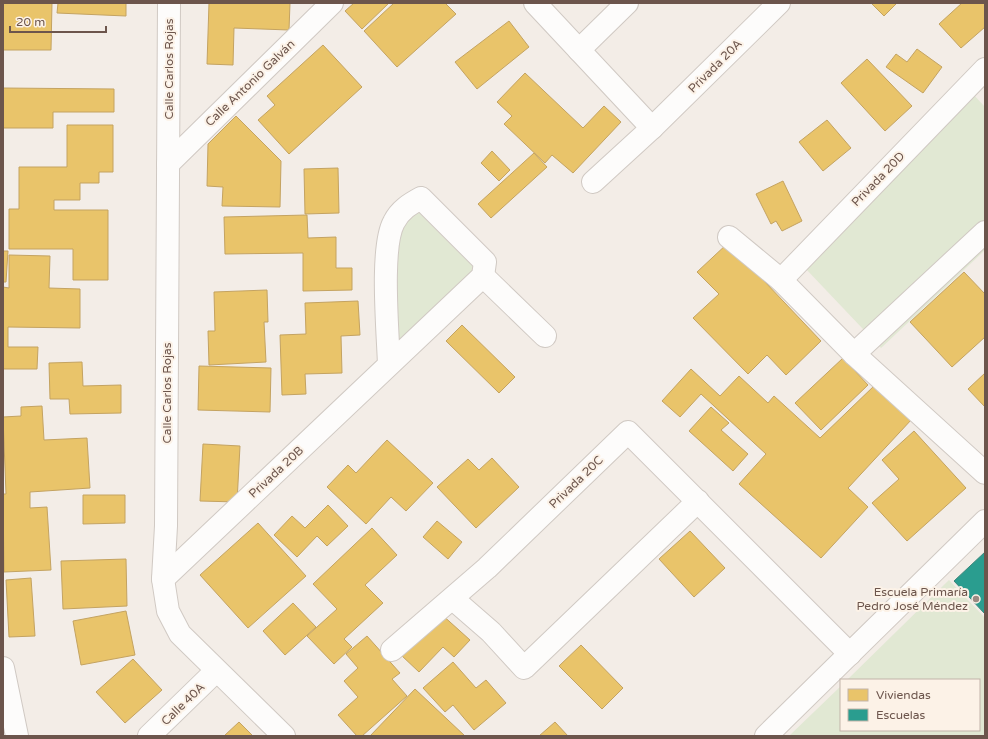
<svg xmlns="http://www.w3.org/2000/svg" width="988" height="739" font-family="'Varela Round',sans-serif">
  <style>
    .green { fill: #e1e8d3 }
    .homes { fill: #e9c46a; stroke: #c4a361 }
    .schools { fill: #2a9d8f; stroke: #3e877b }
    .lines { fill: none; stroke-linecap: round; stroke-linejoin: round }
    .minor-casing { stroke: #d0c9c3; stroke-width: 24 }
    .minor { stroke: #fdfcfb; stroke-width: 22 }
    .poi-dot { fill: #9b8a82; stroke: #fcf2e7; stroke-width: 1.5 }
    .labels { text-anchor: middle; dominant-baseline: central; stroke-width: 4; stroke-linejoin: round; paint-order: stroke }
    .street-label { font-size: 12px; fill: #6c554c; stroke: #fcf2e7 }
    .poi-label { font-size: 12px; fill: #6c554c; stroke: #fcf2e7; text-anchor: end }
  </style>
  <rect width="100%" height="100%" fill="#f3ede7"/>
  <g class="green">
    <path d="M971 92 985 107V250L881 348 806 269Z"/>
    <path d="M421 198 485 262 389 365 388 247Z"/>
    <path d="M949 580 985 618V736H789L841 686V730H979V680H847Z"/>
  </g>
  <g class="homes">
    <path d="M3 3H52L51 50H3Z"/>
    <path d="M58 3H126V16L57 13Z"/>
    <path d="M209 3H290L289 30 234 28 233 65 207 64Z"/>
    <path d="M354 3H389L362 29 345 11Z"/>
    <path d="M394 3H445L456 14 397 67 364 31Z"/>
    <path d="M871 3H897L884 16Z"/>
    <path d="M962 3H985V27L961 48 939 24Z"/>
    <path d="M509 21 529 47 477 89 455 62Z"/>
    <path d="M323 45 362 87 289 154 258 120 275 105 267 96Z"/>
    <path d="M917 49 942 67 923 93 886 67 896 54 907 62Z"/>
    <path d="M867 59 912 106 885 131 841 83Z"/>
    <path d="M525 73 583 128 604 106 621 122 573 173 552 155 545 163 504 124 512 116 497 102Z"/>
    <path d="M3 88 114 89V112H53V128H3Z"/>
    <path d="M236 116 281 161 280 207 222 206 223 187 207 186 208 144Z"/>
    <path d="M827 120 851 148 823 171 799 142Z"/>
    <path d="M67 125H113V172H99V183H80V200H54V210H108V280H73V249H9V209H19V167H67Z"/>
    <path d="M492 151 510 170 499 181 481 163Z"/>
    <path d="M534 153 547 167 491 218 478 204Z"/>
    <path d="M338 168 339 213 305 214 304 169Z"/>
    <path d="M783 181 802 221 782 231 776 221 771 224 756 194Z"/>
    <path d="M307 215 308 238 336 237V268H352V290L303 291V253L225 254 224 217Z"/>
    <path d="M728 243 821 341 786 375 767 355 748 374 693 318 719 294 697 272Z"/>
    <path d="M3 251H8L6 282H3Z"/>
    <path d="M9 255 50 256 49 288 80 289V328L8 327V347H38L37 369H3V287L9 288Z"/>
    <path d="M964 272 985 294V337L952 367 910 322Z"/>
    <path d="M267 290 268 322H264L266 362 209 365 208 331H215L214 292Z"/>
    <path d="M358 301 360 335 341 336 342 373 305 374 306 394 282 395 280 335 306 334 305 303Z"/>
    <path d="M462 325 515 377 499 393 446 341Z"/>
    <path d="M843 358 868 385 821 430 795 403Z"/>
    <path d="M82 362 83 386 121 385V413L70 414 69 399H50L49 363Z"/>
    <path d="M199 366 271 368 270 412 198 410Z"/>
    <path d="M691 369 720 396 739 376 768 403 774 396 820 438 875 385 912 419 848 488 868 507 821 558 739 484 766 454 701 394 680 417 662 401Z"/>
    <path d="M985 373V407L968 389Z"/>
    <path d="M42 406 44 440 87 438 90 488 30 492V508L47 507 51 570 4 572 3 494H6L3 417 21 416V407Z"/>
    <path d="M711 407 729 423 721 430 748 454 733 471 689 431Z"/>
    <path d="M914 431 966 488 907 541 872 503 899 479 882 460Z"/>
    <path d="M387 440 433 483 406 511 391 497 366 524 327 487 348 465 356 473Z"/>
    <path d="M203 444 240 446 237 502 200 501Z"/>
    <path d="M492 458 519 487 476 528 437 487 468 459 479 470Z"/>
    <path d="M83 495H125V523L83 524Z"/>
    <path d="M328 505 348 526 327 546 317 536 297 557 274 535 292 516 305 528Z"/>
    <path d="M437 521 462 542 448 559 423 537Z"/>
    <path d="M258 523 306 576 248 628 200 575Z"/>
    <path d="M372 528 397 555 365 585 383 603 344 639 352 647 334 664 307 636 337 609 313 584Z"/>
    <path d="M690 531 725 568 694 597 659 559Z"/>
    <path d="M126 559 127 606 63 609 61 561Z"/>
    <path d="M31 578 35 636 9 637 6 580Z"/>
    <path d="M293 603 316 627 285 655 263 631Z"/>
    <path d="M126 611 135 655 81 665 73 621Z"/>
    <path d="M440 613 470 640 454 657 443 647 419 672 401 655Z"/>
    <path d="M367 636 400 673 392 679 407 696 362 736H357L338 715 358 697 344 681 358 668 346 654Z"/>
    <path d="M581 645 623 688 602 709 559 666Z"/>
    <path d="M133 659 162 690 125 723 96 692Z"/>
    <path d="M453 662 476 688 486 680 506 703 474 730 453 705 445 712 423 688Z"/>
    <path d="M415 689 465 736H370Z"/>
    <path d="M239 722 253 736H224Z"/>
    <path d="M555 722 568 736H539Z"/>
  </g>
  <path class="schools" d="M985 552V614L954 581Z"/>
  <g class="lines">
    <defs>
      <g id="minor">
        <path d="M169 3 166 526 163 579 168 611 180 634 284 736"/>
        <path d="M535 3 652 128"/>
        <path d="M579 50 627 3"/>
        <path d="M168 164 332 3"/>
        <path d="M593 182 652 128 779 3"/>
        <path d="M729 237 781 280 854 354 985 473"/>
        <path d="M483 276 545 336"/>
        <path d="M781 280 985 69"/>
        <path d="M854 354 985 232"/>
        <path d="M163 579 483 276 485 262 421 198C410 204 400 210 394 222 380 247 388 333 389 365"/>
        <path d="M453 599 491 632 524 668 698 501"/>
        <path d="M392 650 487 568 628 432 850 654"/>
        <path d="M3 668 17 736"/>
        <path d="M149 736 216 671"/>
        <path d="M766 736 985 521"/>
      </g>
    </defs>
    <use href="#minor" class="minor-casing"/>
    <use href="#minor" class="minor"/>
  </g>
  <circle class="poi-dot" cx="976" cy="599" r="4"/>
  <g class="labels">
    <g class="street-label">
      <text transform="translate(715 66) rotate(-45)">Privada 20A</text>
      <text transform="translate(169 69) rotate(-90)">Calle Carlos Rojas</text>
      <text transform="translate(250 83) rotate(-44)">Calle Antonio Galván</text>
      <text transform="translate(878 179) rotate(-46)">Privada 20D</text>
      <text transform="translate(167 393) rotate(-90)">Calle Carlos Rojas</text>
      <text transform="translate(276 472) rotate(-43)">Privada 20B</text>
      <text transform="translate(576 482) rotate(-44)">Privada 20C</text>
      <text transform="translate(183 704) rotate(-44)">Calle 40A</text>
    </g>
    <g class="poi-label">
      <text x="968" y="592">Escuela Primaría<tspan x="968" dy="14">Pedro José Méndez</tspan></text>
    </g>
  </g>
  <rect width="988" height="739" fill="none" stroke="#6c554c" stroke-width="8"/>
  <rect x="840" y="679" width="140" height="52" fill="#fcf2e7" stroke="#c2b3a9"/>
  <rect x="848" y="689" width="20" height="12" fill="#e9c46a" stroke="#c2b3a9"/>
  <text x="876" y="699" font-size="12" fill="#6c554c">Viviendas</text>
  <rect x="848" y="709" width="20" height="12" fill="#2a9d8f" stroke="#c2b3a9"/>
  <text x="876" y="719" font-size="12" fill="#6c554c">Escuelas</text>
  <path d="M10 26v6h96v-6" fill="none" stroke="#6c554c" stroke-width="2"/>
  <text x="16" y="26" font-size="12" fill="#6c554c" stroke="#fcf2e7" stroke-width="3" paint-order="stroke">20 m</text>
</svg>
